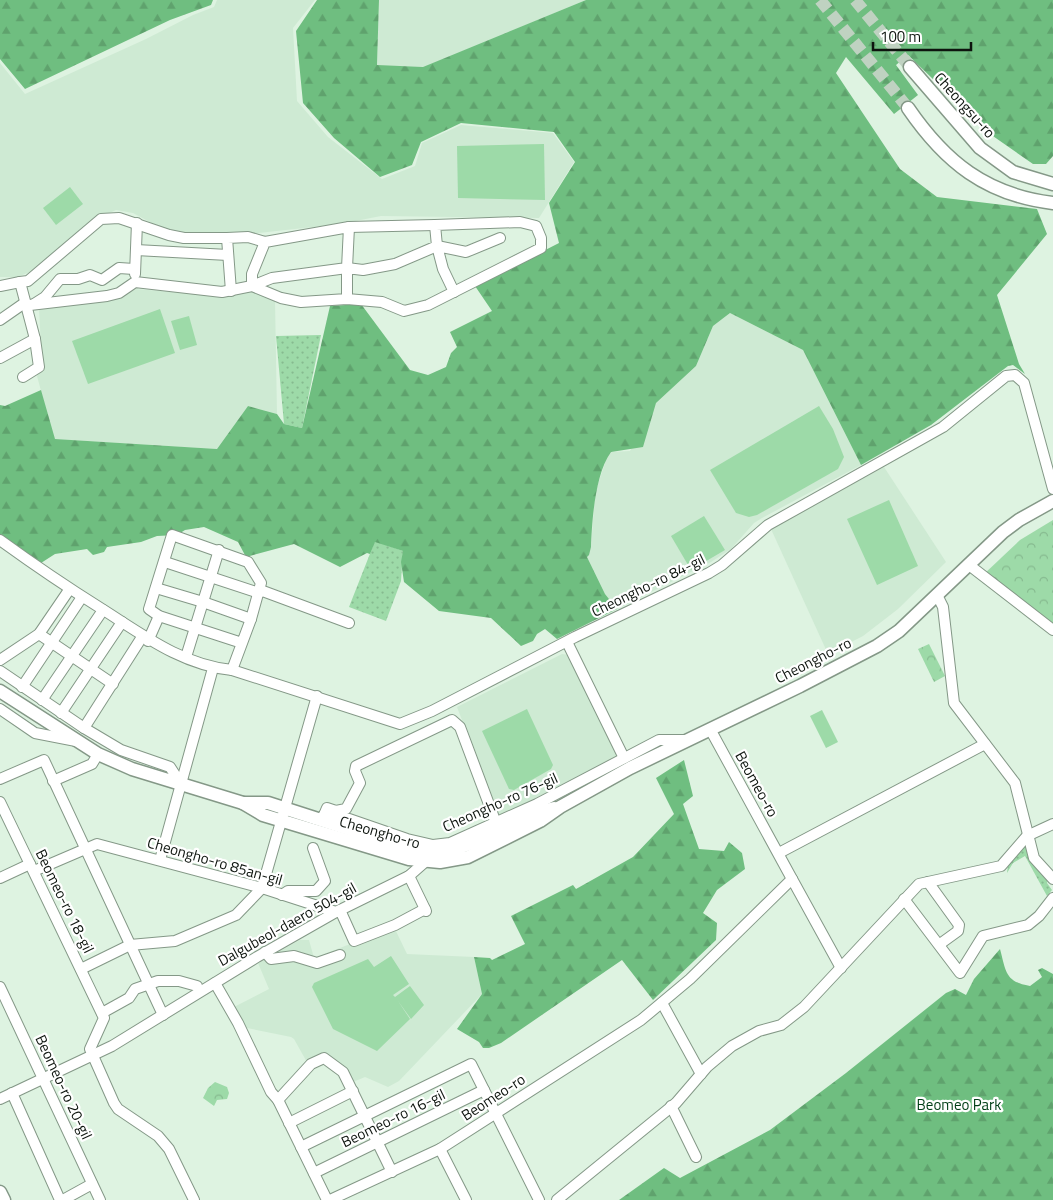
<svg xmlns="http://www.w3.org/2000/svg" width="1053" height="1200" font-family="'Titillium Web',sans-serif">
  <style>
    .built { fill: #ceead3 }
    .grass { fill: url(#grass-dots) }
    .forest { fill: url(#forest-firs) }
    .park { fill: url(#park-crowns) }
    .garden { fill: #9ddaa8 }
    .lines { fill: none; stroke-linecap: round; stroke-linejoin: round }
    .major-tunnel { stroke: #bfd2c1; stroke-width: 12; stroke-dasharray: 12 6; stroke-linecap: butt }
    .minor-casing { stroke: #849887; stroke-width: 12 }
    .major-casing { stroke: #849887; stroke-width: 15 }
    .minor { stroke: #fff; stroke-width: 10 }
    .major { stroke: #fff; stroke-width: 12 }
    .labels { text-anchor: middle; dominant-baseline: central; stroke-width: 4.5; stroke-linejoin: round; paint-order: stroke }
    .street-label { font-size: 15px; fill: #0d140e; stroke: #fff }
    .park-label { font-size: 15px; fill: #003e16; stroke: #fff }
  </style>
  <defs>
    <pattern id="grass-dots" width="8" height="8" patternUnits="userSpaceOnUse" patternTransform="scale(1.25)"><rect width="8" height="8" fill="#9ddaa8"/><path d="M2 2h.1M6 6h.1" fill="none" stroke="#86ba8f" stroke-width="1.8" stroke-linecap="round"/></pattern>
    <pattern id="forest-firs" width="22" height="20" patternUnits="userSpaceOnUse" patternTransform="scale(1.25)"><rect width="22" height="20" fill="#6fbe80"/><path d="M5 1l3.5 6h-7zM16 11l3.5 6h-7z" fill="#5fa26d"/></pattern>
    <pattern id="park-crowns" width="20" height="18" patternUnits="userSpaceOnUse" patternTransform="scale(1.25)"><rect width="20" height="18" fill="#9ddaa8"/><path d="M2 6a3 3 0 1 1 6 0M12 15a3 3 0 1 1 6 0" fill="none" stroke="#86ba8f"/></pattern>
  </defs>
  <rect width="100%" height="100%" fill="#def3e1"/>
  <g class="built">
    <path d="M217 0H315L293 28 297 101 328 137 382 179 415 166 422 143 461 125 553 133 574 162 539 218 381 216 340 224 250 234 183 235 159 227 133 213 116 210 98 218 38 269 17 277H0V63L25 94 146 39 193 15 214 7Z"/>
    <path d="M379 0H586L424 67 377 66Z"/>
    <path d="M136 289 222 296 249 290 275 300 277 414 248 406 217 449 54 439 37 376 42 368 39 307 121 296Z"/>
    <path d="M730 313 803 350 861 465 762 518 754 523 731 549 711 562 617 609 605 594 586 556 591 547 595 493 606 460 611 452 630 451 656 403 696 366 713 326Z"/>
    <path d="M884 467 946 562 898 609 863 636 828 654 771 529Z"/>
    <path d="M562 654 569 655 617 756 499 817 457 707Z"/>
    <path d="M394 927 407 954 474 957 482 994 399 1081 388 1087 365 1077 353 1082 325 1056 308 1064 294 1039 291 1037 242 1027 234 1007 269 989 258 963 300 940H309L314 958Z"/>
  </g>
  <g class="grass">
    <path d="M321 335 302 428 284 424 276 336Z"/>
    <path d="M375 541 403 551 401 581 386 621 349 607Z"/>
    <path d="M1027 845 1048 879 1047 883 1052 890 1047 896 1025 856 1013 863 1007 873C1008 861 1015 848 1027 845Z"/>
  </g>
  <g class="forest">
    <path d="M0 0H213L211 5 170 20 25 89 0 59Z"/>
    <path d="M317 0H379L377 65 423 67 586 0H1053V156L1046 164H1033L990 134 908 55 896 65 918 95 894 114 846 57 836 73 900 169 937 197 1037 209 1047 234 997 295 1019 364 1025 374 1013 365 1008 366 931 425 861 465 803 350 730 313 713 326 696 366 656 403 643 447 611 452C595 474 592 520 591 547L589 555 587 557 605 594 617 609 557 639 545 629 537 634 533 641 521 646 491 618 439 611 404 582 401 562 403 551 375 542 370 554 367 553 340 567 294 544 246 557 238 542 204 527 185 530 177 535 157 536 141 542 107 547 104 552 93 555 87 549 55 554 41 563 0 535V405L5 406 41 390 55 439 217 449 248 406 277 414 284 424 302 428 330 306 361 304 410 370 428 375 446 367 451 353 457 347 450 332 492 311 475 286 559 243 549 203 575 162 554 132 461 123 421 142 412 165 380 177 334 138 303 103 296 31Z"/>
    <path d="M684 760 693 796 683 804 699 849 724 851 729 842 742 853 745 869 717 890 703 913 717 923 716 940 653 1000 622 960 501 1043 489 1048H483L479 1042 457 1029 482 994 474 957 490 958 492 960 525 944 511 916 573 885 576 889 633 857 674 814 656 778Z"/>
    <path d="M1000 949C1006 971 1005 982 1030 986L1042 977 1038 970 1042 968 1053 974V1200H619L664 1168 680 1178 770 1130 846 1073 946 993 955 989 966 995 974 979Z"/>
  </g>
  <g class="park">
    <path d="M1053 520V626L983 575 1020 540Z"/>
    <path d="M929 644 945 676 934 682 918 649Z"/>
    <path d="M215 1082 227 1087 229 1093 227 1099 217 1100 214 1106 203 1098 208 1088Z"/>
  </g>
  <g class="garden">
    <path d="M544 144 545 200 458 198 457 146Z"/>
    <path d="M70 187 83 204 56 225 43 208Z"/>
    <path d="M160 309 175 353 88 384 72 341Z"/>
    <path d="M189 316 197 345 180 350 171 321Z"/>
    <path d="M819 406 833 429 844 457 838 469 757 515 749 517 736 513 710 470Z"/>
    <path d="M889 500 918 566 877 585 847 519Z"/>
    <path d="M704 516 725 550 691 570 671 536Z"/>
    <path d="M527 709 553 765 551 769 514 790 509 789 482 731Z"/>
    <path d="M822 710 838 742 826 748 810 716Z"/>
    <path d="M391 956 409 984 393 995 395 997 410 986 424 1005 411 1019 398 1001 410 1019 377 1051 333 1029 312 987 314 983 368 959 374 967Z"/>
  </g>
  <g class="lines">
    <g class="major-tunnel">
      <path d="M820 0 908 108"/>
      <path d="M855 0 910 67"/>
    </g>
    <defs>
      <g id="minor">
        <path d="M349 227 435 225"/>
        <path d="M136 250 228 255"/>
        <path d="M135 274 137 223"/>
        <path d="M20 282 28 281 101 219 119 218 169 235 184 238H227"/>
        <path d="M0 286 20 282 35 339 39 367 23 377"/>
        <path d="M231 291 227 238 248 237 265 242 349 227 347 268 272 278 252 286V274L265 242"/>
        <path d="M454 292 443 269 437 246 466 252 500 238"/>
        <path d="M34 304 45 297 60 279H78L90 275 102 280 119 268 134 269"/>
        <path d="M0 320 23 304 30 305 107 296 119 293 135 282 222 292 252 286 281 298 301 302 347 299 382 302 404 311 428 305 541 248V238L536 226 520 222 435 225 437 246 395 264 363 270 347 268V299"/>
        <path d="M0 358 35 339"/>
        <path d="M0 540C33 564 67 587 102 609 143 635 182 665 232 670L400 724 432 711 575 637 709 573 722 565 768 525 943 427 1006 376 1015 375 1024 383 1053 489"/>
        <path d="M165 562 259 593"/>
        <path d="M969 565 1053 630"/>
        <path d="M156 588 203 602 251 619"/>
        <path d="M260 590 349 623"/>
        <path d="M937 595 943 607 954 703 1015 783 1034 858 1053 879"/>
        <path d="M39 634 113 684"/>
        <path d="M148 641 159 616"/>
        <path d="M567 642 624 758"/>
        <path d="M186 657 219 550"/>
        <path d="M0 660 39 634 69 590"/>
        <path d="M232 670 251 619 261 583 248 562 172 535 149 609 159 616 242 643"/>
        <path d="M0 671 84 728 121 750 170 767 181 784"/>
        <path d="M22 687 82 597"/>
        <path d="M42 700 103 610"/>
        <path d="M0 709 35 733 76 741"/>
        <path d="M61 713 122 622"/>
        <path d="M84 728 142 637"/>
        <path d="M0 779 44 760 163 1015"/>
        <path d="M53 781 92 764 98 754"/>
        <path d="M0 802 104 1018 90 1049 114 1103 118 1109 158 1136 169 1149 194 1200"/>
        <path d="M324 815 327 808 336 811 346 809 360 783 355 771 356 766 452 720 460 727 496 823"/>
        <path d="M322 821 324 815 349 819 407 839 433 845 450 843 537 804 659 740H686"/>
        <path d="M779 853 985 744"/>
        <path d="M160 860 213 668"/>
        <path d="M34 871 97 844 262 888 336 912"/>
        <path d="M409 876 426 911"/>
        <path d="M0 878 30 864"/>
        <path d="M792 879 841 968"/>
        <path d="M928 882 959 925 958 931 940 944"/>
        <path d="M282 895 288 891H316L325 881 313 848"/>
        <path d="M904 899 960 973 983 936 1028 925 1039 916 1053 898"/>
        <path d="M340 910 354 941 395 925 425 909"/>
        <path d="M265 952 271 959 294 956 317 963 340 955"/>
        <path d="M81 969 130 945 175 941 236 915 262 888 317 696"/>
        <path d="M215 983 238 1023 271 1092 278 1100 327 1200"/>
        <path d="M0 987 100 1200"/>
        <path d="M662 1003 701 1074"/>
        <path d="M102 1013 129 998 135 989 158 981H179L197 986"/>
        <path d="M12 1093 60 1200"/>
        <path d="M0 1099 112 1046 257 957 336 912 409 876 426 861"/>
        <path d="M278 1100 311 1064 324 1058 343 1072 392 1172"/>
        <path d="M671 1106 696 1157"/>
        <path d="M289 1123 353 1091"/>
        <path d="M301 1147 471 1064 539 1200"/>
        <path d="M440 1149 466 1200"/>
        <path d="M314 1173 484 1090"/>
        <path d="M63 1200 92 1184"/>
        <path d="M330 1200 440 1149 641 1020 690 979 792 879 710 729"/>
        <path d="M557 1200 676 1103 707 1067 732 1046 759 1031 781 1025 804 1007 919 884 1001 866 1027 836 1053 824"/>
      </g>
      <g id="major">
        <path d="M910 67 980 148 1013 172 1053 184"/>
        <path d="M908 108C945 162 986 195 1053 203"/>
        <path d="M0 691 98 754 132 769 243 803H268L417 851C471 858 505 819 554 808"/>
        <path d="M243 803 263 815 409 859 440 862 468 857 540 821 560 807 630 768 800 686 877 646 899 631 1003 532 1019 520 1053 501"/>
        <path d="M0 1192 4 1200"/>
      </g>
    </defs>
    <use href="#minor" class="minor-casing"/>
    <use href="#major" class="major-casing"/>
    <use href="#minor" class="minor"/>
    <use href="#major" class="major"/>
  </g>
  <g class="labels">
    <g class="street-label">
      <text transform="translate(965 105) rotate(48)">Cheongsu-ro</text>
      <text transform="translate(648 585) rotate(-26)">Cheongho-ro 84-gil</text>
      <text transform="translate(813 660) rotate(-27)">Cheongho-ro</text>
      <text transform="translate(757 784) rotate(61)">Beomeo-ro</text>
      <text transform="translate(500 802) rotate(-24)">Cheongho-ro 76-gil</text>
      <text transform="translate(380 832) rotate(16)">Cheongho-ro</text>
      <text transform="translate(215 861) rotate(16)">Cheongho-ro 85an-gil</text>
      <text transform="translate(65 901) rotate(64)">Beomeo-ro 18-gil</text>
      <text transform="translate(287 924) rotate(-29)">Dalgubeol-daero 504-gil</text>
      <text transform="translate(64 1087) rotate(65)">Beomeo-ro 20-gil</text>
      <text transform="translate(493 1097) rotate(-33)">Beomeo-ro</text>
      <text transform="translate(393 1118) rotate(-26)">Beomeo-ro 16-gil</text>
    </g>
    <g class="park-label">
      <text x="959" y="1104">Beomeo Park</text>
    </g>
  </g>
  <path d="M873 42v8h98v-8" fill="none" stroke="#0d140e" stroke-width="2.5"/>
  <text x="880" y="42" font-size="15" fill="#0d140e" stroke="#ffffff" stroke-width="4" paint-order="stroke">100 m</text>
</svg>
